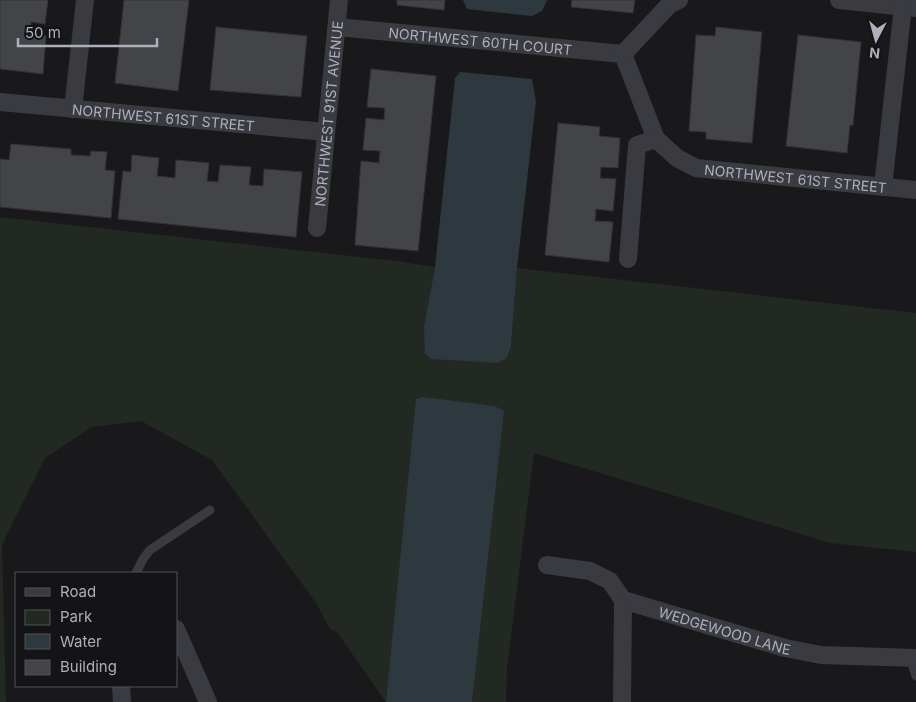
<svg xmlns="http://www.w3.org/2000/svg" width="916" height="702" font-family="Inter,sans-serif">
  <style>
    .green { fill: #212922 }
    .water { fill: #2e383f }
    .building { fill: #434448; stroke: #333337 }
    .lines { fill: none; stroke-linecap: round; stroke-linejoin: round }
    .service { stroke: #3a3b40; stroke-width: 9 }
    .minor { stroke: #3a3b40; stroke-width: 18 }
    .labels { text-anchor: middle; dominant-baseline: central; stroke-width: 4; stroke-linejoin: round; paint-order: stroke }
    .street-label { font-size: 14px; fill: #abb0bb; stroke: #141416 }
  </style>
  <rect width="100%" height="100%" fill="#19191b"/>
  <path class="green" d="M0 217 396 261 435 267 424 326 507 358 511 347 517 268 916 313V552L830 543 534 453 507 668 506 702H386L336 631 330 629 316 603 212 460 141 421 92 427 45 458 2 545 6 702H0Z"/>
  <g class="water">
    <path d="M463 0H547L542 11 532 16 467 9Z"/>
    <path d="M460 72 532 79 536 101 517 268 511 347 507 358 498 363 431 359 425 353 424 326 435 267 455 78Z"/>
    <path d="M423 397 495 406 504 411 472 702H386L416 399Z"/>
  </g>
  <g class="building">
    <path d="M0 0H48L45 24 31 22 30 34 46 36 43 74 0 69Z"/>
    <path d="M124 0H189L178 91 115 83Z"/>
    <path d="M397 0H445L444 10 397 5Z"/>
    <path d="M572 0H635L633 13 571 7Z"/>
    <path d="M216 27 307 36 301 97 210 90Z"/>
    <path d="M716 27 762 32 752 143 706 139V132L689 131 696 35 715 36Z"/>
    <path d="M798 35 861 42 853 125H850L847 153 786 146Z"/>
    <path d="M371 69 436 76 418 251 355 245 361 161 379 163 380 151 363 150 366 118 384 120 385 108 367 107Z"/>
    <path d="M558 123 600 127 599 136 620 138 618 168 601 167 600 178 616 179 613 211 596 209 595 221 613 222 609 262 545 255Z"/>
    <path d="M11 144 71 149V155L90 156 91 151 107 152 105 170 115 171 111 218 0 207V159L9 160Z"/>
    <path d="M132 155 159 158 157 176 175 178 176 160 209 163 207 181 218 182 220 165 251 167 249 185 263 186 264 169 302 172 296 237 118 219 123 171 131 172Z"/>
  </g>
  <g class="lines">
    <g class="service">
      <path d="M136 573 143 559 150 550 210 510"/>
      <path d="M910 658 916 676"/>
    </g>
    <g class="minor">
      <path d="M839 0 916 8"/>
      <path id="s1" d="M337 27 623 54"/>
      <path id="s2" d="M623 54 656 139 677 158 696 168 916 190"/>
      <path d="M623 54 669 5 679 0"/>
      <path id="s3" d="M0 102 326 132"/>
      <path d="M73 109 85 0"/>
      <path d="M883 187 903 6"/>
      <path id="s4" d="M317 228 339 0"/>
      <path d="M628 259 637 145 656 139"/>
      <path id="s5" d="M547 565 590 571 610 581 623 600 785 648 821 655 916 658"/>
      <path d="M176 629 208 702"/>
      <path d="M121 686 122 702"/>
      <path d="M622 702 623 600"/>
    </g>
  </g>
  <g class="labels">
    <g class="street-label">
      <text stroke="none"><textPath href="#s1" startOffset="144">NORTHWEST 60TH COURT</textPath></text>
      <text stroke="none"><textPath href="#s4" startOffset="115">NORTHWEST 91ST AVENUE</textPath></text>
      <text stroke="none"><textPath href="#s3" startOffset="164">NORTHWEST 61ST STREET</textPath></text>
      <text stroke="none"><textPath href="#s2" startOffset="241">NORTHWEST 61ST STREET</textPath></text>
      <text stroke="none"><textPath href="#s5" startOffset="195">WEDGEWOOD LANE</textPath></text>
    </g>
  </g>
  <rect x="15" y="572" width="162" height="115" fill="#141416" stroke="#505258"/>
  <rect x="25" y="588" width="25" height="8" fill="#3a3b40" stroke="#505258"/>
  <text x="60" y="597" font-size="15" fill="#abb0bb">Road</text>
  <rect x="25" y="610" width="25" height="15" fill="#212922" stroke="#505258"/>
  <text x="60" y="622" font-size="15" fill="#abb0bb">Park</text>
  <rect x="25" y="634" width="25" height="15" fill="#2e383f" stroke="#505258"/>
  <text x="60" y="647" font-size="15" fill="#abb0bb">Water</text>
  <rect x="25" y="660" width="25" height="15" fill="#434448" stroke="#505258"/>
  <text x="60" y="672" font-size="15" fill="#abb0bb">Building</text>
  <g transform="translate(876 40) rotate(186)" stroke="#141416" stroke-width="4" paint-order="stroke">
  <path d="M0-4L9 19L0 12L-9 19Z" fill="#abb0bb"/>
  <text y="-8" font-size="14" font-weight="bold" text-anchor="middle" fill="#abb0bb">N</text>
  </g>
  <path d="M18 38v8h139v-8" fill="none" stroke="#abb0bb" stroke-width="2.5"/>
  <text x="25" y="38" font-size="15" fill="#abb0bb" stroke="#141416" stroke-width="4" paint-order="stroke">50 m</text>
</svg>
